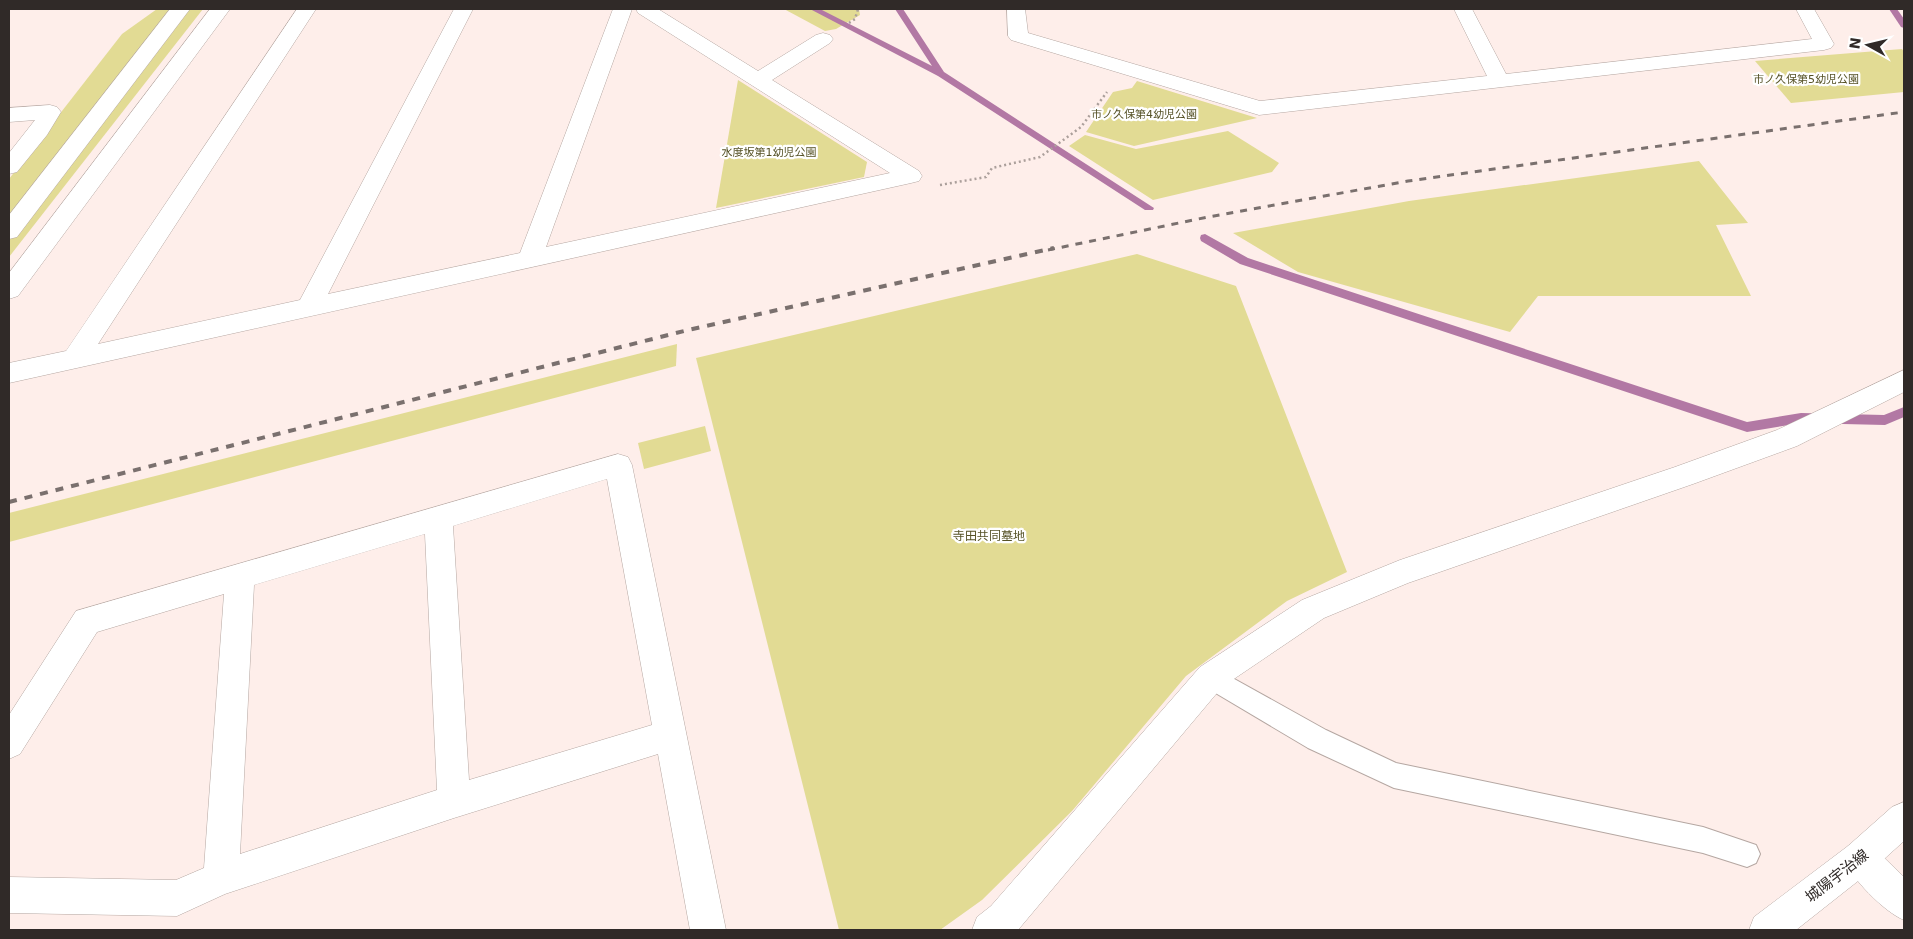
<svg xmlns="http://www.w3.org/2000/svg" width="1913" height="939" font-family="'DejaVu Sans','Noto Sans JP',sans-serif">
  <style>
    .green { fill: #e2db94 }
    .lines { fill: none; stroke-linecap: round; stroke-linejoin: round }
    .stream { fill: #b278a4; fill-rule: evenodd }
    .lane-casing { stroke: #b5a7a2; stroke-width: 2 }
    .street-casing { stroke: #b5a7a2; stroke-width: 1 }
    .secondary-casing { stroke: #b5a7a2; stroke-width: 1 }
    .primary-casing { stroke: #b5a7a2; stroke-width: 1 }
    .path { stroke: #ab9f9b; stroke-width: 2.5; stroke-dasharray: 2 3; stroke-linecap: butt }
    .lane { fill: #fff; fill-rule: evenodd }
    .street { fill: #fff; fill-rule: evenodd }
    .secondary { fill: #fff; fill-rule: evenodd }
    .primary { fill: #fff; fill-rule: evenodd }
    .rail-far1 { stroke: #7a706e; stroke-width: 3; stroke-dasharray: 7 7; stroke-linecap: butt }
    .rail { stroke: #7a706e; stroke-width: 4; stroke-dasharray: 8 8; stroke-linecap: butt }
    .labels { text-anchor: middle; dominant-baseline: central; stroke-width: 4.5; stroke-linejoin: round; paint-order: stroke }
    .far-park-label { font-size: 11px; fill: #565227; stroke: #fff }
    .park-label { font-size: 12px; fill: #565227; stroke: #fff }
    .near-street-label { font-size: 15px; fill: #302a28; stroke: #fff }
  </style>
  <rect width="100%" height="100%" fill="#feeeea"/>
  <g class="green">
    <path d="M157 9H203L9 257V179L122 34Z"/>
    <path d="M784 9H859L860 15 836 29 825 31Z"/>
    <path d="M1902 49 1904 52V92L1791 103 1755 61Z"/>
    <path d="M738 80 867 162 864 177 716 208Z"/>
    <path d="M1137 81 1257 118 1134 146 1086 132 1113 92 1132 88Z"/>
    <path d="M1228 131 1279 163 1272 172 1153 200 1069 146 1085 135 1136 149Z"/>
    <path d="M1699 161 1748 223 1716 225 1751 296H1538L1510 332 1298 272 1233 233 1409 201Z"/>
    <path d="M1137 254 1236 286 1347 572 1287 601 1186 676 1072 811 982 900 940 930H839L696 358Z"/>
    <path d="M677 344 676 366 9 542V513Z"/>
    <path d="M705 426 711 451 644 469 638 443Z"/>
  </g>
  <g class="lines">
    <g class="stream">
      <path d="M810 9H820L932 66 895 9H903L944 72 1154 208 1153 210H1145L938 76Z"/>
      <path d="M1889 9H1897L1904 19V28L1901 27Z"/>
      <path d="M1205 234 1248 258 1747 422 1801 413 1884 415 1904 407V417L1885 425 1801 423 1747 432 1240 264 1201 241 1200 238 1201 235Z"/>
    </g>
    <defs>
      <path id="lane" d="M1211 666 1326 730 1396 763 1703 827 1756 845 1760 854 1756 863 1747 867 1703 853 1394 788 1308 748 1202 685 1199 677 1202 669Z"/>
      <g id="street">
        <path d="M170 9H190L17 237 9 239V215Z"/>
        <path d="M210 9H230L18 296 9 299V273Z"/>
        <path d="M297 9H316L98 344 300 300 454 9H473L328 294 520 253 613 9H632L546 247 890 173 638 13 636 9H658L758 71 816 35 823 33 830 35 833 39 830 43 772 80 919 171 922 176 919 181 911 183 9 383V363L66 351Z"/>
        <path d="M1007 9H1025L1028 33 1260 101 1487 76 1454 9H1472L1506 74 1812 39 1796 9H1814L1834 44 1831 48 1824 50 1259 115 1011 40 1008 36Z"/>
        <path d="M50 105 57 107 61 112 47 135 17 172 9 174V153L35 120 9 122V108Z"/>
        <path d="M1904 370V392L1797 446 1693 484 1408 583 1324 618 1222 687 1018 930H972L977 917 991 906 1200 667 1302 600 1400 560 1675 467 1777 430Z"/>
        <path d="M618 454 628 457 632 465 726 930H690L658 754 454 818 225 894 177 916 9 913V877L176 880 204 868 224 594 97 632 20 754 9 759V715L76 611ZM607 479 652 725 469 780 453 526ZM425 534 437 790 240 854 254 585Z"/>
      </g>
      <path id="secondary" d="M1860 841 1872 846 1904 877V920C1884 912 1851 878 1843 858L1848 846Z"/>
      <path id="primary" d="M1904 802V841L1872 870 1796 930H1749L1754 917 1848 846 1892 807Z"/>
    </defs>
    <use href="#lane" class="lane-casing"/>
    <use href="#street" class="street-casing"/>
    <use href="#secondary" class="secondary-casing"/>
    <use href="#primary" class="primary-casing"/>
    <g class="path">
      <path d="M849 23 855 19 858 9"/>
      <path d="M940 185 986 177 992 168 1040 157 1081 127 1107 92"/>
    </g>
    <use href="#lane" class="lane"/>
    <use href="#street" class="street"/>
    <use href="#secondary" class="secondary"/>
    <use href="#primary" class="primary"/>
    <path class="rail-far1" d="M1048 250 1208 217 1408 181 1904 112"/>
    <path class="rail" d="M9 502 688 330 1054 248"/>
  </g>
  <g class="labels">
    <g class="far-park-label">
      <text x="1806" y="79">市ノ久保第5幼児公園</text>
      <text x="1144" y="114">市ノ久保第4幼児公園</text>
      <text x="769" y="152">水度坂第1幼児公園</text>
    </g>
    <g class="park-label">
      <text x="989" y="536">寺田共同墓地</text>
    </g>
    <g class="near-street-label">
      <text transform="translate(1837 876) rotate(-38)">城陽宇治線</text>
    </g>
  </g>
  <rect width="1913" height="939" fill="none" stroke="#302a28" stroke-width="20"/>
  <g transform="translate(1868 45) rotate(278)" stroke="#ffffff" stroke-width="4" paint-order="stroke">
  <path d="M0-4L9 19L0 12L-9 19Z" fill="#302a28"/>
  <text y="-8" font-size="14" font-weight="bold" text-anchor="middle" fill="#302a28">N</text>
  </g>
</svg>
